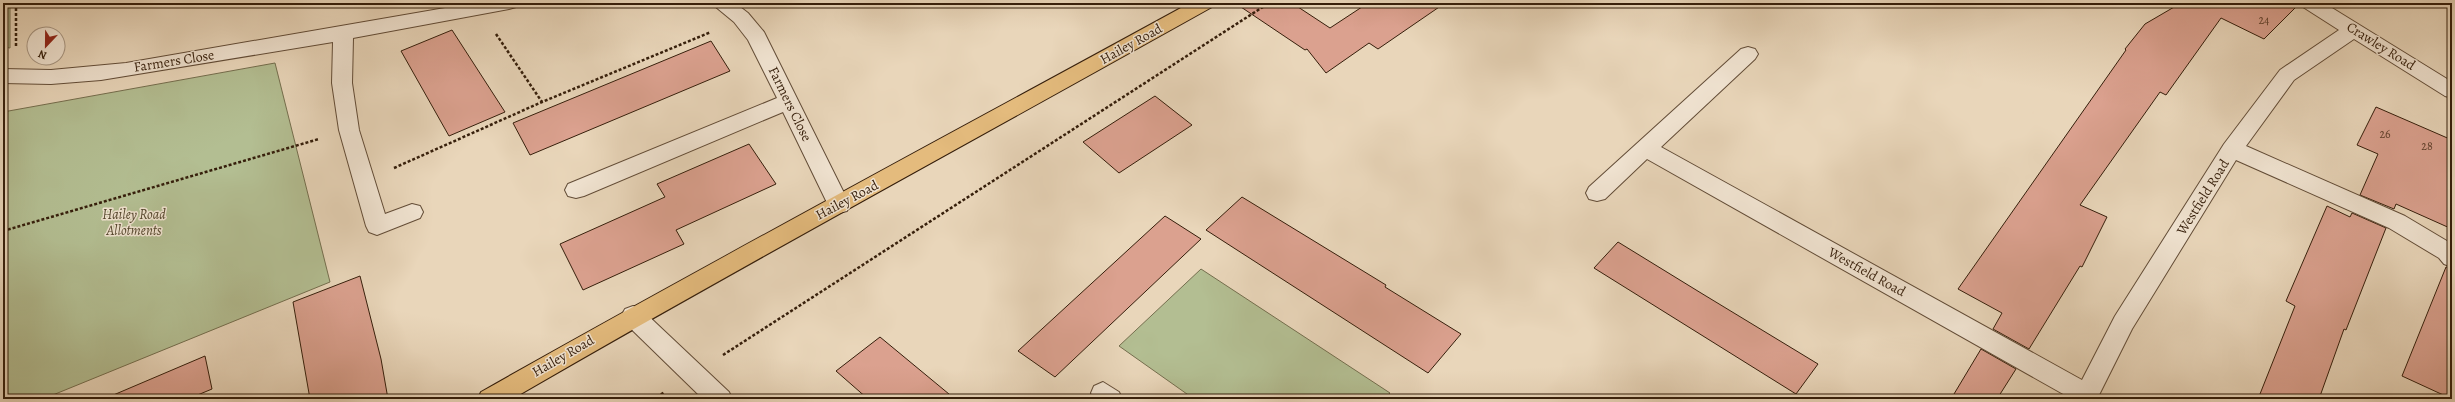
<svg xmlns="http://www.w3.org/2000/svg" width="2455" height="402" font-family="Alegreya,serif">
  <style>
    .green { fill: #b3be92; stroke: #746e4e }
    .building { fill: #dba18f; stroke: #351e0b }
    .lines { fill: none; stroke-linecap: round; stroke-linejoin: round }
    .minor-casing { stroke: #624c37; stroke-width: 2 }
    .major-casing { stroke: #351e0b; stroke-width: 2 }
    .path { stroke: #351e0b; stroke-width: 2.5; stroke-dasharray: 3 2; stroke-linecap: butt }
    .minor { fill: #f1e4d2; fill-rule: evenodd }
    .major { fill: #e4bb7d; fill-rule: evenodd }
    .labels { text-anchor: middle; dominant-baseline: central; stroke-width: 3; stroke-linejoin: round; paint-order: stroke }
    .number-label { font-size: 12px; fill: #5e3f2c }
    .street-label { font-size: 14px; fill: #351e0b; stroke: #f1e4d2 }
    .park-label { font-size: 14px; font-style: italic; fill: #54462d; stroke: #f1e4d2 }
  </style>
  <rect width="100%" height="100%" fill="#e9d6ba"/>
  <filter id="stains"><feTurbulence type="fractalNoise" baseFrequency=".005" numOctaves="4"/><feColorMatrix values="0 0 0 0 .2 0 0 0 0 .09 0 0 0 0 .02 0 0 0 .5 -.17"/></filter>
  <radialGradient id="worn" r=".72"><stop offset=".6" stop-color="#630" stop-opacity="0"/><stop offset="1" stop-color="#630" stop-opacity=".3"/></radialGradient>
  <g class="green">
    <path d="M3 3H10V48L3 47Z"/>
    <path d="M275 63 330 282 43 399H3V112Z"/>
    <path d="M1201 269 1390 393 1384 399H1194L1119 346Z"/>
  </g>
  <g class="building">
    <path d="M1235 3H1292L1330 28 1368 3H1445L1378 49 1369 43 1326 73 1307 49 1305 50Z"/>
    <path d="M2181 3 2299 4 2264 39 2221 18 2166 95 2160 92 2080 205 2107 217 2082 267 2080 266 2029 349 1993 329 2002 313 1958 289 2126 50 2125 49 2145 24Z"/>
    <path d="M452 30 505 112 449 136 401 51Z"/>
    <path d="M711 41 730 71 530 155 513 123Z"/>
    <path d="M1155 96 1192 125 1119 173 1083 142Z"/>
    <path d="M2376 107 2452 140V229L2396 204 2394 209 2360 195 2378 154 2357 145Z"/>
    <path d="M749 144 776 184 676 230 684 244 583 290 560 244 665 197 657 184Z"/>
    <path d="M1242 197 1386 285 1385 287 1461 334 1428 373 1206 230Z"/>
    <path d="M2327 206 2350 217 2352 213 2386 228 2346 330 2344 329 2319 399H2258L2295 306 2286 301Z"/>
    <path d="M1165 216 1201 239 1055 377 1018 351Z"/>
    <path d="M1618 242 1701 293 1818 364 1796 394 1594 268Z"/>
    <path d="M2446 267 2452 268V399L2402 376Z"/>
    <path d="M360 276 381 359 388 399H310L293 302Z"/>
    <path d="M880 337 955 399H868L836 371Z"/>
    <path d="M1981 349 2016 369 1997 399H1951Z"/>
    <path d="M205 356 212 389 188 399H104Z"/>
  </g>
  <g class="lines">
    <defs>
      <g id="minor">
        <path d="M474 3H519L516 7 509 9 353 38 352 83 359 130 385 214 412 204 420 206 423 212 420 218 377 235 369 232 366 226 339 130 332 83 333 42 101 80 51 84 3 83V69L51 70 126 63Z"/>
        <path d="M711 3H735L748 13 764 32 850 205 847 211 839 213 831 211 783 112 584 196 576 198 568 196 565 190 568 184 777 98 748 40 734 22Z"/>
        <path d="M2300 3H2324L2452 82V98L2445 96 2354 39 2294 80 2246 146 2405 216 2452 244V267L2444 264 2439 258 2389 228 2236 160 2132 329 2097 399H2072L1647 159 1605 199 1597 201 1589 199 1586 193 1589 187 1741 49 1748 47 1755 49 1758 54 1755 59 1661 147 2082 380 2115 316 2224 144 2280 70 2339 30 2303 7Z"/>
        <path d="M633 306 641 309 729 392 732 399H703L625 323 621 316 625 309Z"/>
        <path d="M1103 382 1119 392 1122 399H1094L1091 393 1094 386Z"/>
      </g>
      <path id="major" d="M1190 3H1215L1212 7C978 138 743 265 512 399H478L481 392C716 259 954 132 1190 3Z"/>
    </defs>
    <use href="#minor" class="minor-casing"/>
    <use href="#major" class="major-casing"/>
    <g class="path">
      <path d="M16 3V48"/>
      <path d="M496 34 542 102"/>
      <path d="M394 168 542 102 711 32"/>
      <path d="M3 231 319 139"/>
      <path d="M723 355 1269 3"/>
      <path d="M652 399 665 392"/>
    </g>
    <use href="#minor" class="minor"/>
    <use href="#major" class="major"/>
  </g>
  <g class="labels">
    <g class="number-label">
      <text x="2264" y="20">24</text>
      <text x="2385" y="134">26</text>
      <text x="2427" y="146">28</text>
    </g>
    <g class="street-label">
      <text transform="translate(1131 44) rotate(-29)">Hailey Road</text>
      <text transform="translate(2381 46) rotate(32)">Crawley Road</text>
      <text transform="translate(174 61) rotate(-9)">Farmers Close</text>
      <text transform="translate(790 104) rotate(64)">Farmers Close</text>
      <text transform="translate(2203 197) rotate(-58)">Westfield Road</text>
      <text transform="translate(847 200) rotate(-28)">Hailey Road</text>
      <text transform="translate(1867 272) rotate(29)">Westfield Road</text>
      <text transform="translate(563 356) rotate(-30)">Hailey Road</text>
    </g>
    <g class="park-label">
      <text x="134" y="214">Hailey Road<tspan x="134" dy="16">Allotments</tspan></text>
    </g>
  </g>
  <rect width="2455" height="402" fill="none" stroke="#e9d6ba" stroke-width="16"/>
  <rect x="4" y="4" width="2447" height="394" fill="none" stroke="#351e0b" stroke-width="2"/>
  <rect x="8" y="8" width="2439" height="386" fill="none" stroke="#351e0b"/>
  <g transform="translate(46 46) rotate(202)"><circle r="19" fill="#f1e4d2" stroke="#a69582"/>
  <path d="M0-3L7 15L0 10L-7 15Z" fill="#8f2418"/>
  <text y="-6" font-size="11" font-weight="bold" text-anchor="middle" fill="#351e0b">N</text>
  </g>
  <rect width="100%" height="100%" filter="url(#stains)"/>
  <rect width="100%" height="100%" fill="url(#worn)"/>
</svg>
